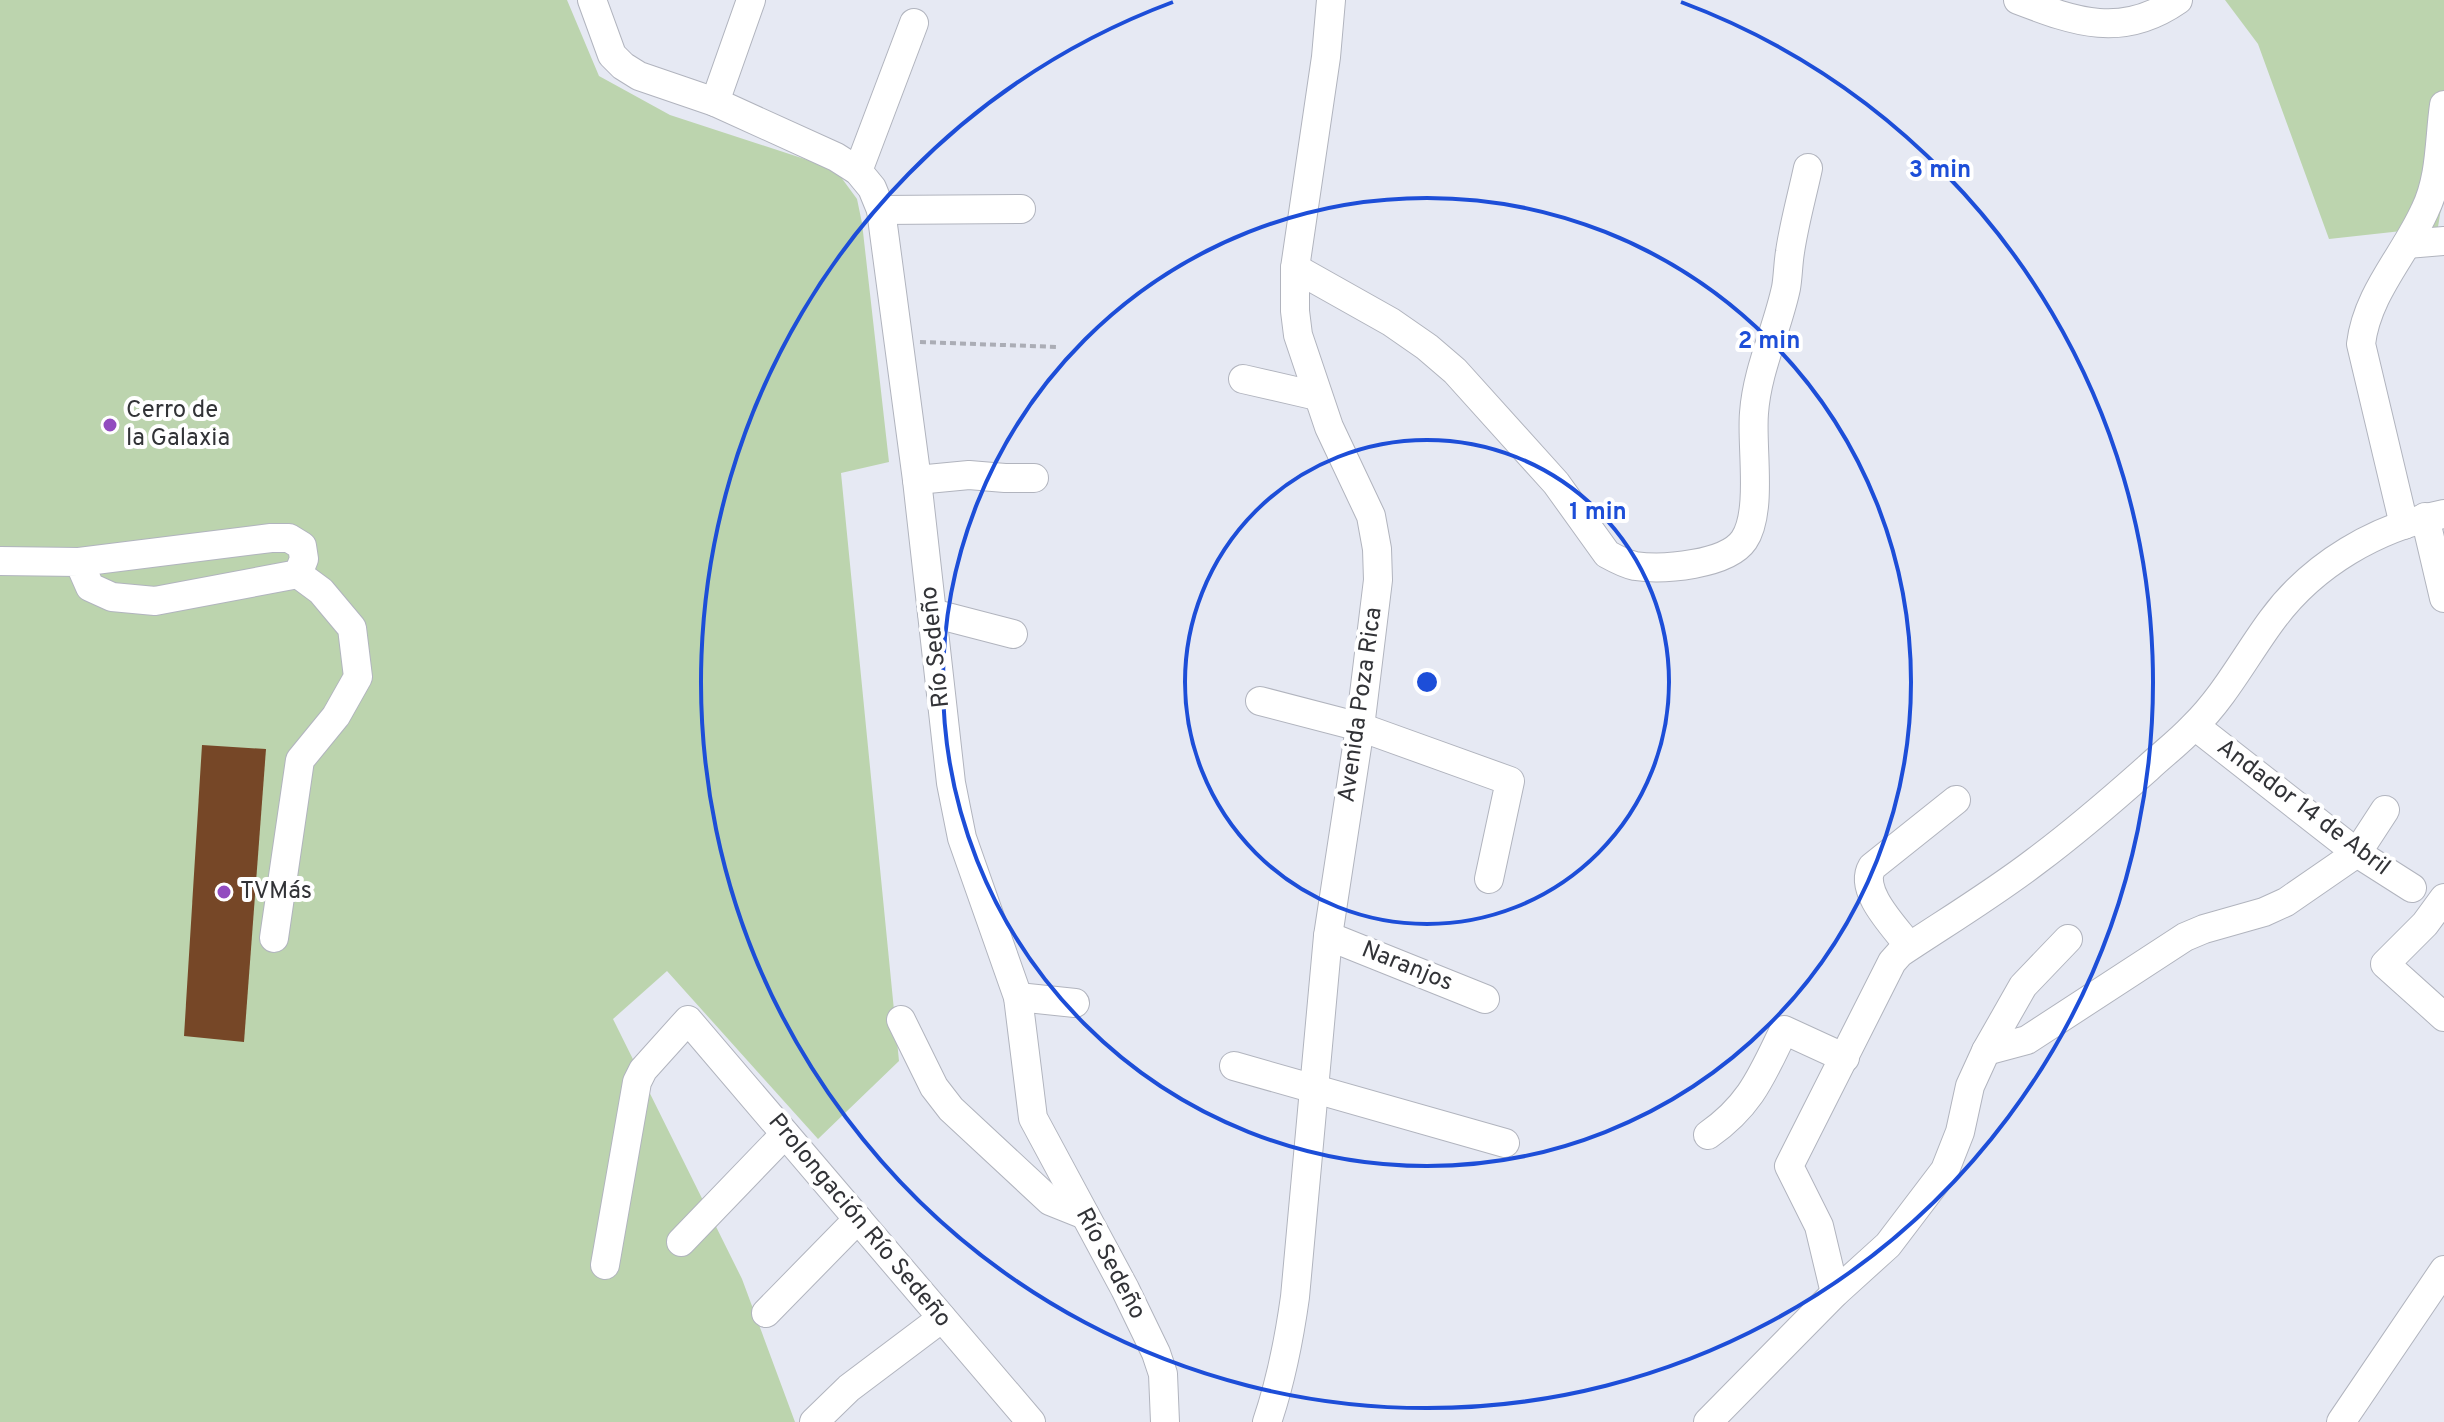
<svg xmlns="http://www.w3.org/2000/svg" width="2444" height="1422" font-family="Overpass,sans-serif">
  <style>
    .green { fill: #bcd4ae }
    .building { fill: #764727 }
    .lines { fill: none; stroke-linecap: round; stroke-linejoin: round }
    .minor-casing { stroke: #b1b4be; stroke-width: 30 }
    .path { stroke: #abadb5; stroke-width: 4; stroke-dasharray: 6 4; stroke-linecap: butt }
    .minor { stroke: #fff; stroke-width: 28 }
    .ring { fill: none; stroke: #1d4ed8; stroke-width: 4 }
    .poi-dot { fill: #924cbf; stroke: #fff; stroke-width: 3 }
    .labels { text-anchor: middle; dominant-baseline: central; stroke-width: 8; stroke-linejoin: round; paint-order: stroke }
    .poi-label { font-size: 24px; fill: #323337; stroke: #fff; text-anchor: start }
    .street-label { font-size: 24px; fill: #323337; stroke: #fff }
    .centre { fill: #1d4ed8; stroke: #fff; stroke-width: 4 }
    .ring-label { font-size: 24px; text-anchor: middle; font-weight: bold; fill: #1d4ed8; stroke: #fff; stroke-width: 8; stroke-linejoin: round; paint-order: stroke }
  </style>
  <rect width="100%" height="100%" fill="#e6e9f3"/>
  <g class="green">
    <path d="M0 0H567L599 76 670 115 835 169 857 199 862 223 889 462 841 473 899 1061 818 1139 667 971 613 1019 742 1279 795 1422H0Z"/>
    <path d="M2225 0H2444V190L2438 227 2329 239 2258 44Z"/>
  </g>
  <path class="building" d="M202 745 266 749 244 1042 184 1036Z"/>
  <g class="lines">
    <defs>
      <g id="minor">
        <path d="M592 0 612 55 623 66 639 76 715 102 836 157 858 171 872 188 881 210 917 480 951 783 962 838 1018 997 1033 1118 1125 1289 1156 1353 1163 1374 1165 1422"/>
        <path d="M2018 0C2076 22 2122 39 2178 0"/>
        <path d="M715 102 751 0"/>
        <path d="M858 171 914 23"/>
        <path d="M881 210 1021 209"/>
        <path d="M2407 244 2444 241"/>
        <path d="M1295 268 1391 322 1427 347 1455 371 1556 483 1607 554C1616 559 1625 564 1635 566 1663 570 1727 565 1744 540 1763 512 1751 446 1754 413 1757 370 1777 330 1786 288 1788 277 1788 264 1790 252 1794 224 1802 196 1808 168"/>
        <path d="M1243 379 1317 396"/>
        <path d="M917 480 969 475 1005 478H1034"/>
        <path d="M2425 517 2444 598"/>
        <path d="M2404 525 2361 344C2367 293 2405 255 2425 210 2441 177 2439 140 2444 105"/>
        <path d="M0 561 79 562 271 538H289L302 546 304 559 298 574 155 601 112 597 90 587 79 562"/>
        <path d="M932 613 1013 634"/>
        <path d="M1260 701 1360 727 1510 781 1489 879"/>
        <path d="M2195 726 2357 853 2412 888"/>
        <path d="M2444 898 2425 924 2385 964 2444 1017"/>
        <path d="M1328 936 1485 999"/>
        <path d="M274 938 300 760 336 716 358 677 352 628 321 591 298 574"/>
        <path d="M1909 946C1895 927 1858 891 1872 867L1956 800"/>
        <path d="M1018 997 1075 1003"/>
        <path d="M901 1020 934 1087 951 1109 1050 1201 1085 1215"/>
        <path d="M1986 1051 2027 1040 2185 937 2204 929 2264 912 2286 902 2357 853 2385 810"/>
        <path d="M1234 1066 1505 1143"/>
        <path d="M1708 1135C1751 1105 1762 1075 1784 1030L1845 1058"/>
        <path d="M681 1242 785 1134"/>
        <path d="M605 1265 637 1082 643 1070 688 1020 1031 1422"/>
        <path d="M1835 1293 1819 1226 1789 1166 1892 962 1900 953C1945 923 1993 894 2036 861 2075 832 2112 800 2148 768 2163 754 2179 742 2193 727 2225 696 2246 655 2272 620 2313 564 2377 527 2444 514"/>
        <path d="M766 1313 858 1219"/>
        <path d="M814 1422 849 1388 942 1318"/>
        <path d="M1267 1422C1281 1381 1289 1340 1295 1297L1328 936 1360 727 1378 580 1377 549 1371 516 1329 427 1298 335 1295 311V268L1326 57 1331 0"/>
        <path d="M1708 1422 1835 1293 1888 1245 1945 1170 1960 1132 1970 1086 1986 1051 2023 986 2068 939"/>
        <path d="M2341 1422 2444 1270"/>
      </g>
    </defs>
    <use href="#minor" class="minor-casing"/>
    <path class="path" d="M920 342 1058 347"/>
    <use href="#minor" class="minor"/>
  </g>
  <g class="ring">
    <circle cx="1427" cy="682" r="242"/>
    <circle cx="1427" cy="682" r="484"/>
    <path d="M1681 2A726 726 0 1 1 1173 2"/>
  </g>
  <g class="poi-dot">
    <circle cx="110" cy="425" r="8"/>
    <circle cx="224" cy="892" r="8"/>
  </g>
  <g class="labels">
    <g class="poi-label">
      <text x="126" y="411">Cerro de<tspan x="126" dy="28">la Galaxia</tspan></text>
      <text x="240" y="892">TVMás</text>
    </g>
    <g class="street-label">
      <text transform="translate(936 647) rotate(-96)">Río Sedeño</text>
      <text transform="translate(1361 705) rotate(-82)">Avenida Poza Rica</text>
      <text transform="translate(2303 808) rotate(37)">Andador 14 de Abril</text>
      <text transform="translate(1407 967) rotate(22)">Naranjos</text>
      <text transform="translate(859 1221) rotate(50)">Prolongación Río Sedeño</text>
      <text transform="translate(1110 1264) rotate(62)">Río Sedeño</text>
    </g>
  </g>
  <circle cx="1427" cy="682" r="12" class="centre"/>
  <g class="ring-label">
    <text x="1940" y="177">3 min</text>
    <text x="1769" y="348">2 min</text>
    <text x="1598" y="519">1 min</text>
  </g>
</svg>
